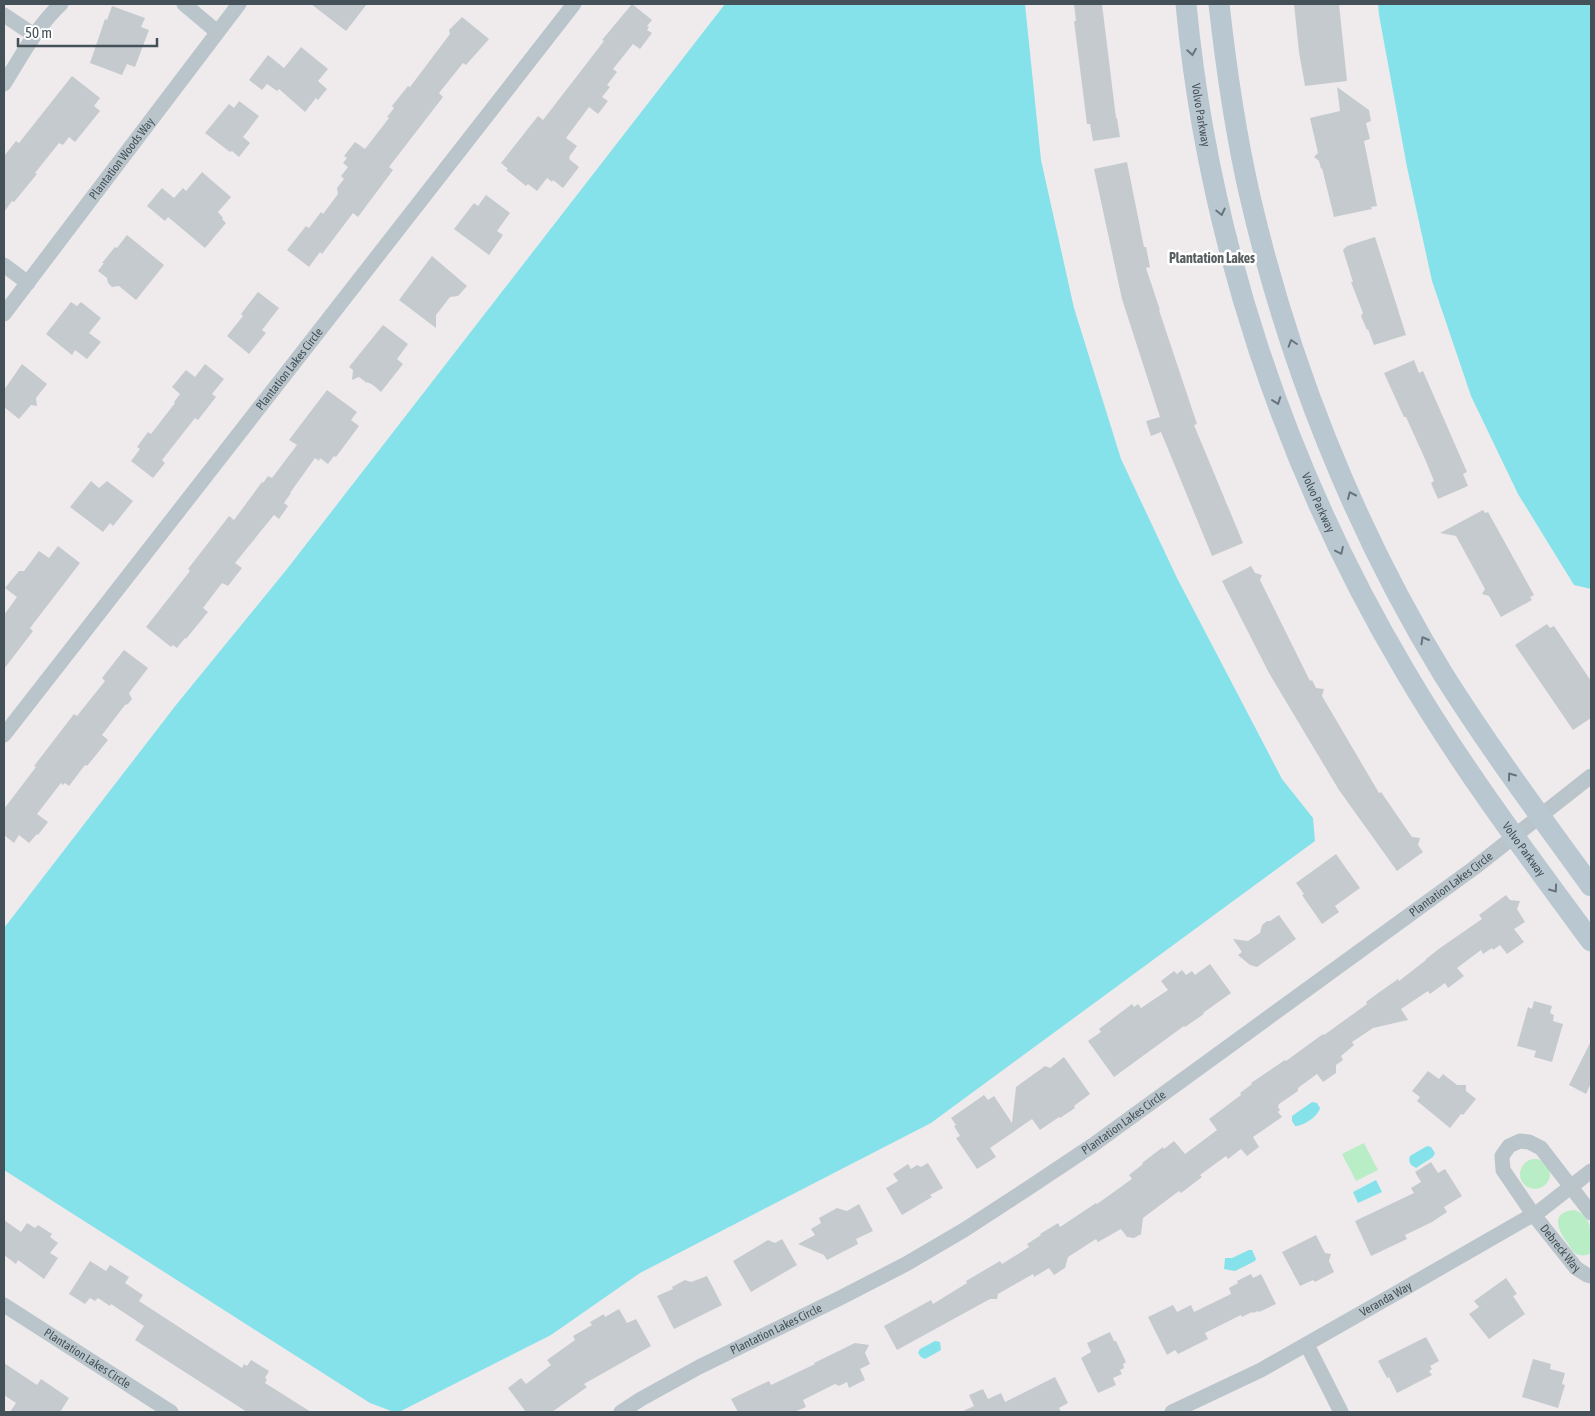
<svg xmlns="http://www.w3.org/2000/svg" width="1595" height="1416" font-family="'Asap Condensed',sans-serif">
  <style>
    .green { fill: #b9edc6 }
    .water { fill: #86e2ea }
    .building { fill: #c5cacf }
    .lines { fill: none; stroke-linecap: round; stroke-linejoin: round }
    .street { stroke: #bac5cb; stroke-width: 15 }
    .secondary { stroke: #b9c7d0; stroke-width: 21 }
    .oneway { stroke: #67747d }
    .labels { text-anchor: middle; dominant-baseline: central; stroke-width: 5; stroke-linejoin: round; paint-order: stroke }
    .street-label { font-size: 12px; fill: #445159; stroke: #fff }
    .neighbourhood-label { font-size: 14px; font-weight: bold; fill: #585d60; stroke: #fff }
  </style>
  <rect width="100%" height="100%" fill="#efebec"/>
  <g class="green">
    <path d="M1364 1143 1378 1170 1356 1181 1342 1154Z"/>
    <circle cx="1535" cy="1174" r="15"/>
    <path d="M1574 1210C1594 1216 1591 1236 1591 1253 1587 1256 1581 1256 1576 1254 1572 1251 1569 1245 1566 1241 1557 1228 1551 1212 1574 1210Z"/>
  </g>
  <g class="water">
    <path d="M725 4H1025L1041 160 1074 308 1121 459 1177 578 1282 779 1313 818 1315 841 931 1123 640 1273 551 1335 399 1412H394L370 1403 4 1170V928L176 705 287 569Z"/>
    <path d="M1378 4H1591V589L1574 585 1518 494 1471 396 1432 281 1407 167 1379 15Z"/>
    <path d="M1312 1102 1317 1103 1320 1108C1318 1116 1304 1126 1295 1126L1292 1121V1116Z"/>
    <path d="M1427 1146 1431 1147 1435 1153 1433 1157 1416 1168C1410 1165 1408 1162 1410 1156Z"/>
    <path d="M1376 1180 1382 1192 1358 1203 1353 1192Z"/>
    <path d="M1249 1250H1252L1256 1259 1255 1261 1235 1271 1224 1269 1225 1258H1232Z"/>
    <path d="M935 1341 940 1342 941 1350 925 1359 921 1357 918 1353 920 1349Z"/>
  </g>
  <g class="building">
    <path d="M311 4H367L346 31Z"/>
    <path d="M632 4 652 20 647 26 649 27 647 30 652 33 640 49 633 44 613 69 617 72 607 85 610 87 602 97 608 101 598 114 589 107 566 138 577 146 569 157 570 158 569 159 579 167 563 188 553 180 552 182 547 178 537 191 528 184 526 186 506 170 508 169 501 163 538 116 543 120 604 41 602 40Z"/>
    <path d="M1074 4H1102L1116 118H1117L1120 137 1093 141 1090 124H1087L1074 21H1076Z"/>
    <path d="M1294 4H1339L1347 81 1305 86 1299 52Z"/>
    <path d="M112 6 145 18 141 27 149 30 135 67 127 64 122 75 90 63 105 19 107 20Z"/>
    <path d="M462 17 489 39 466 65 463 63 439 93 443 97 389 167 393 170 358 217 353 213 322 254 320 252 309 267 287 250 306 226 309 228 321 212 323 214 338 194 337 188 344 179 341 176 348 167 343 163 347 158 344 156 355 142 365 149 389 118 387 117 394 108 392 106 408 86 410 87 450 34 449 30Z"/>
    <path d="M301 47 328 69 318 81 327 89 318 100 316 98 305 112 279 89 277 91 267 84 262 90 249 80 268 55 284 68Z"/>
    <path d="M72 76 100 98 94 106 100 111 75 142 69 137 63 145 59 143 35 173 37 174 14 202 12 201 4 212V156L16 141 19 143Z"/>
    <path d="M1337 87 1369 110 1371 121 1366 123 1370 139 1364 141 1377 206 1371 207 1372 209 1334 217 1322 168 1321 169 1319 161 1314 157 1318 153 1310 118 1340 111Z"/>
    <path d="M239 101 259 116 243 137 250 143 239 157 232 151 230 152 205 133 229 104 234 108Z"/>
    <path d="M1127 162 1144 247H1146L1150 267 1146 268 1160 310H1159L1197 424 1194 425 1243 543 1212 556 1161 432 1151 436 1146 421 1160 417 1122 299 1094 169Z"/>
    <path d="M202 172 231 197 218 212 223 218 222 219 226 223 205 248 168 217 165 221 147 206 162 188 174 198 183 188 186 191Z"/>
    <path d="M486 195 510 213 497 231 503 235 489 255 454 229 474 203 478 206Z"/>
    <path d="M127 235 164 265 136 300 119 286 112 287 108 283 107 278 98 271 104 263H102L115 247 117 248Z"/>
    <path d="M1375 237 1406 335 1374 345 1368 329 1367 330 1361 316 1363 313 1351 282H1353L1343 250 1347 246Z"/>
    <path d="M432 256 467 286 458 296 450 297 436 315V328L399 300Z"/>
    <path d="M258 292 279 308 262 330 266 333 249 354 227 336 243 316 241 314Z"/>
    <path d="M71 302 77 306 81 302 101 318 89 333 101 342 87 359 75 350 72 355 46 334Z"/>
    <path d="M383 325 408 344 397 359 403 364 381 392 373 385 367 382V383L359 377 352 380 353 370 349 367Z"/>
    <path d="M1414 360 1419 373 1423 371 1467 472 1463 474 1468 486 1438 499 1431 483 1434 481 1425 459 1406 417H1404L1384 373Z"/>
    <path d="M22 364 47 384 36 398 37 406 31 405 19 419 4 407V390Z"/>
    <path d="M205 364 224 379 212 394 216 397 198 420 195 418 162 460 165 463 153 478 131 461 140 449 137 447 148 432 151 434 175 403 174 402 180 394 172 387 186 370 195 377Z"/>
    <path d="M327 390 357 412 351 420 359 426 336 457 334 456 328 464 320 458 319 461 315 458 290 493H291L284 503 288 506 279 519 274 515 235 563 242 568 228 586 222 583 203 608 208 612 186 639 185 638 177 648 173 645 171 647 146 627 190 571 188 569 229 516 234 520 262 482 263 483 268 476 272 478 297 445 289 440Z"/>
    <path d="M91 481 99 488 107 481 133 501 113 526 110 523 103 532 70 507Z"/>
    <path d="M1483 510 1485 513 1488 512 1534 595 1530 597 1532 600 1501 617 1489 596 1482 594 1485 589 1456 536 1440 533Z"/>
    <path d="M58 546 80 563 30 628 33 631 4 669V615L17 597 5 588 19 571H24L39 551 49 558Z"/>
    <path d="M1251 566 1255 573 1262 575 1260 580 1310 681 1312 680 1316 688 1324 689 1322 696 1379 793 1381 792 1412 837 1420 838 1418 845 1423 852 1397 871 1339 790 1303 730 1269 673 1222 581Z"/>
    <path d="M1547 624 1550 628 1554 626 1591 681V718L1573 730 1515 645Z"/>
    <path d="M124 650 148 668 129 693 132 699 128 704 125 705 102 735 108 740 96 755 87 766 85 765 69 786 65 783 63 785 61 783 37 814 48 822 38 835 37 834 29 843 19 835 14 843 4 835V809L36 767 34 766 74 714 77 716 105 681 102 678Z"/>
    <path d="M1336 854 1360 888 1335 906 1339 912 1322 924 1302 895 1304 894 1296 883Z"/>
    <path d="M1506 895 1510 900 1520 901 1517 909 1525 922 1514 929 1524 942 1507 954 1500 945 1493 950 1492 948 1483 954 1481 950 1457 968 1464 976 1448 988 1445 983 1430 994 1428 991 1401 1009 1408 1020 1373 1028 1352 1042 1354 1045 1341 1056 1343 1060 1336 1065V1073L1323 1082 1317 1074 1298 1088V1091L1279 1104 1278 1107 1280 1110 1278 1112 1282 1117 1253 1137 1259 1147 1247 1156 1241 1149 1228 1159 1226 1156 1200 1175 1202 1177 1181 1193 1179 1191 1143 1218 1141 1234 1134 1238 1127 1237 1121 1229 1098 1242 1096 1239 1068 1257 1065 1268 1054 1275 1049 1268 1034 1277 1033 1274 998 1294 997 1299H990L897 1350 884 1326 931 1300 933 1304 967 1283 966 1281 1000 1261 1002 1264 1029 1247 1027 1244 1041 1235 1040 1234 1058 1223 1060 1227 1096 1203 1097 1204 1132 1179 1129 1175 1143 1164 1142 1163 1163 1147 1164 1149 1174 1141 1185 1154 1217 1130 1209 1119 1241 1095 1240 1093 1252 1084 1251 1083 1273 1068 1285 1060 1286 1061 1323 1034 1324 1035 1367 1004 1366 1002 1381 991 1398 979 1399 981 1426 960V959L1440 948 1482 919 1479 915Z"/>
    <path d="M1279 915 1296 939 1257 967 1250 965 1238 955 1242 952 1233 939 1248 941 1260 933 1262 925 1267 921H1270Z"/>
    <path d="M1210 964 1231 993 1203 1013 1204 1014 1185 1027 1184 1026 1114 1077 1088 1041 1101 1032 1099 1029 1132 1004 1134 1007 1138 1004 1141 1008 1168 990 1161 981 1174 971 1177 974 1182 970 1186 975 1192 971 1195 975Z"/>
    <path d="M1534 1001 1552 1006 1550 1013 1554 1015 1553 1021 1563 1024 1552 1062 1534 1057 1536 1051 1517 1046 1528 1007 1532 1009Z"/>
    <path d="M1591 1041V1083L1586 1094 1569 1085Z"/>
    <path d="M1064 1057 1090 1094 1074 1106 1075 1108 1060 1118 1059 1117 1040 1130 1032 1119 990 1148 996 1157 977 1169 956 1138 960 1136 954 1126 956 1125 951 1118 984 1095 988 1100 994 1096 1012 1123 1016 1087 1045 1066 1050 1068Z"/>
    <path d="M1428 1071 1439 1079 1443 1074 1457 1085H1466V1091L1476 1099 1463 1115 1461 1114 1450 1128 1417 1101 1420 1097 1412 1091Z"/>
    <path d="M1431 1162 1438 1173 1445 1169 1462 1196 1444 1207 1447 1212 1432 1222 1405 1235 1407 1239 1371 1256 1355 1221 1414 1193 1411 1188 1421 1182 1415 1172Z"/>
    <path d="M928 1163 943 1188 930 1195 932 1197 902 1215 886 1188 898 1181 893 1174 908 1164 911 1169 917 1165 921 1167Z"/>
    <path d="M859 1204 873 1231 856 1239 858 1244 827 1260 824 1255 798 1244 815 1235 811 1229 821 1223 819 1218 837 1208 847 1211Z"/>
    <path d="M4 1220 21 1232 27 1223 35 1228 38 1225 52 1234 50 1237 58 1243 50 1253 58 1258 44 1279 18 1260 16 1264 4 1255Z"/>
    <path d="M1316 1235 1325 1253 1331 1254 1329 1261 1334 1272 1315 1282 1313 1280 1300 1286 1282 1252Z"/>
    <path d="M782 1239 797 1265 751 1292 733 1261 768 1240 775 1243Z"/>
    <path d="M90 1261 106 1271 110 1265 129 1277 125 1283 143 1295 139 1301 242 1368 244 1364 247 1366 251 1360 269 1371 265 1378 267 1379 265 1383 311 1412H247L135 1340 144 1326 111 1304 110 1306 98 1298 95 1301 90 1298 85 1304 69 1294Z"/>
    <path d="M1251 1274 1253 1278 1261 1274 1276 1304 1259 1312 1258 1311 1253 1313 1252 1312 1242 1317 1241 1315 1205 1333 1208 1339 1178 1354 1175 1350 1167 1355 1148 1317 1173 1305 1177 1312 1191 1305 1194 1312 1231 1294 1229 1288 1238 1283 1237 1281Z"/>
    <path d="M707 1276 722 1305 674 1329 657 1296 673 1289 672 1287 685 1280 691 1282Z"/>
    <path d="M1506 1278 1517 1294 1513 1296 1525 1314 1489 1339 1469 1314 1479 1307 1474 1301Z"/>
    <path d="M619 1309 627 1323 636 1319 651 1346 584 1384 587 1387 552 1412H526L508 1388 521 1378 526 1384 551 1365 547 1360 575 1340 573 1336 592 1325 590 1322 604 1314 605 1317Z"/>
    <path d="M1110 1332 1114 1341H1116L1126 1362 1123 1364 1124 1368 1120 1370 1122 1374 1113 1378 1116 1385 1098 1393 1081 1358 1091 1352 1087 1343Z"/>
    <path d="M1426 1337 1439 1361 1430 1366 1432 1369 1429 1371 1432 1375 1397 1393 1389 1377 1387 1378 1378 1361Z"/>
    <path d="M855 1343 869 1345 865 1353 870 1364 860 1369 865 1380 849 1388 847 1382 839 1386 835 1384 803 1400 806 1407 794 1412H738L731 1399 769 1381 771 1385 815 1364 814 1363Z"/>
    <path d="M1533 1359 1551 1364 1550 1369 1565 1373 1562 1384 1565 1385 1558 1408 1522 1397Z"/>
    <path d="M4 1363 37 1385 41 1379 69 1398 60 1412H10L16 1403 4 1395Z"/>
    <path d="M1055 1377 1068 1403 1059 1408 1061 1412H961L974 1406 969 1395 983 1389 988 1399 1001 1393 1005 1402Z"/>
  </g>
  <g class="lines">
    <g class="street">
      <path d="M184 4 216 31"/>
      <path d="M4 15 34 35"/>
      <path d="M4 84C21 57 37 26 61 4"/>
      <path d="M4 265 28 283"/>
      <path id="s1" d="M4 314 239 4"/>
      <path id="s2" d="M4 735 574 4"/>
      <path id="s3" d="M1591 1213 1541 1148 1529 1142 1520 1141 1509 1146 1502 1156 1503 1170 1533 1214 1576 1268 1587 1275 1591 1276"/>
      <path id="s4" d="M4 1305 171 1412"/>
      <path d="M1307 1345 1341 1412"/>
      <path id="s5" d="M621 1412 641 1399 699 1367 840 1298 906 1264 964 1230 1027 1189 1093 1145 1474 868 1591 776"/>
      <path id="s6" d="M1172 1412 1261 1370 1400 1291 1541 1210 1591 1171"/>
    </g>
    <g class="secondary">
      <path id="s7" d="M1186 4C1208 238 1285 469 1405 671 1460 765 1526 853 1591 941"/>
      <path d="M1219 4C1226 67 1235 130 1249 192 1287 359 1353 527 1443 674 1489 747 1540 816 1591 886"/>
    </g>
  </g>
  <defs><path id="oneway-chevron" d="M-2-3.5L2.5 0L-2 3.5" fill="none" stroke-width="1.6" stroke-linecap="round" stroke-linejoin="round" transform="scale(1.25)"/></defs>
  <g class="oneway">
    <use href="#oneway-chevron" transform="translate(1192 52) rotate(81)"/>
    <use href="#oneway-chevron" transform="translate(1221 212) rotate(77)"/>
    <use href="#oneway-chevron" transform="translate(1292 343) rotate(-108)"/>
    <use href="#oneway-chevron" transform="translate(1277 401) rotate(70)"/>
    <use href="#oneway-chevron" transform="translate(1351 495) rotate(-114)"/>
    <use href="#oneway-chevron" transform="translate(1340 551) rotate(65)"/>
    <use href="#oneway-chevron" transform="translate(1424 640) rotate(-120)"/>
    <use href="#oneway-chevron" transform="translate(1511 776) rotate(-126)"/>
    <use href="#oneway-chevron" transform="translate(1554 889) rotate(54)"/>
  </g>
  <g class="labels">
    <g class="street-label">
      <text stroke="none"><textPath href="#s7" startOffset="112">Volvo Parkway</textPath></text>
      <text stroke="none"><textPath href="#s1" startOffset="195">Plantation Woods Way</textPath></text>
      <text stroke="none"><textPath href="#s2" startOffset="464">Plantation Lakes Circle</textPath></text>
      <text stroke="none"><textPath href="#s7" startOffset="518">Volvo Parkway</textPath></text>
      <text stroke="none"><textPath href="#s7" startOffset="922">Volvo Parkway</textPath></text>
      <text stroke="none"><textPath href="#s5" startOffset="986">Plantation Lakes Circle</textPath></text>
      <text stroke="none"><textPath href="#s5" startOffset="581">Plantation Lakes Circle</textPath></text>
      <text stroke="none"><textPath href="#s3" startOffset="240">Debreck Way</textPath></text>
      <text stroke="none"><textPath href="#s6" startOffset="242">Veranda Way</textPath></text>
      <text stroke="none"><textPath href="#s5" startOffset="176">Plantation Lakes Circle</textPath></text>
      <text stroke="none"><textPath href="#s4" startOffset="99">Plantation Lakes Circle</textPath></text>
    </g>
    <g class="neighbourhood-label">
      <text x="1212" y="258">Plantation Lakes</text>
    </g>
  </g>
  <rect width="1595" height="1416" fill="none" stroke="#445159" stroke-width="10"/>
  <path d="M18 38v8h139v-8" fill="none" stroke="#445159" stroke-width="2.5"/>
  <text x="25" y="38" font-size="15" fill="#445159" stroke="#ffffff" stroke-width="4" paint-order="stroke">50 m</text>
</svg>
